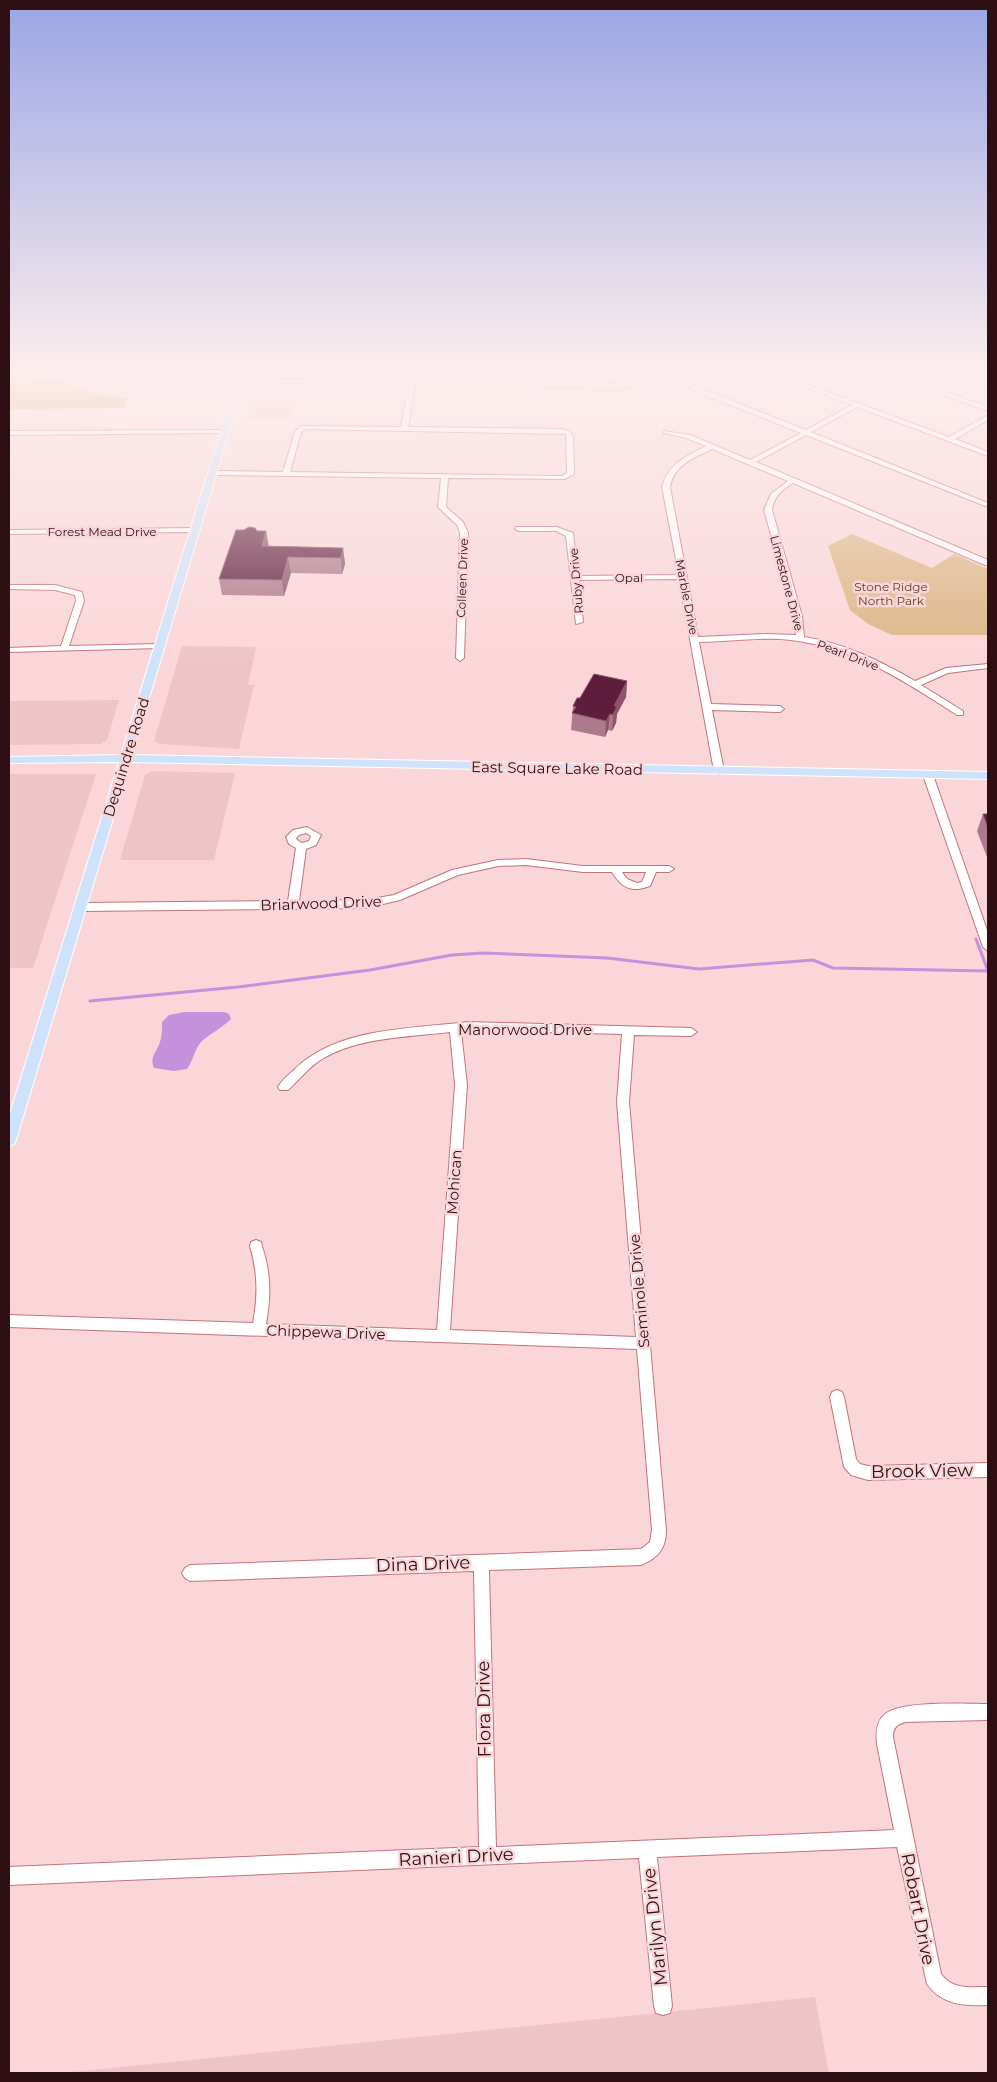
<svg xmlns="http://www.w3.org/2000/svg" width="997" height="2082" font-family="Montserrat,sans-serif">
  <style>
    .built { fill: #edc5c7 }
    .green { fill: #dab584 }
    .forest { fill: #d8a150 }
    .water { fill: #c492dd }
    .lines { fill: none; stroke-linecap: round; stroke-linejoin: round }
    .stream { stroke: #c492dd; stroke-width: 3 }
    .minor-casing { stroke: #c3727a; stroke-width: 2 }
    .major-casing { stroke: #fff; stroke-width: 2 }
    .minor { fill: #fff; fill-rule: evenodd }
    .major { fill: #cee2fc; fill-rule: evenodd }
    .wall { fill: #ac7a8a }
    .shaded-wall { fill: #8d546b }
    .building { fill: #5e1d3c; stroke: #8d546b }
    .labels { text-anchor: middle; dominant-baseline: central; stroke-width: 5; stroke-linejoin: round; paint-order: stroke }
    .far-street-label { font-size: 12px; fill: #2e0f13; stroke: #fbd6d8 }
    .far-park-label { font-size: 12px; fill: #5b4322; stroke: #fbd6d8 }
    .street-label { font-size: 15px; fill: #2e0f13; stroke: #fbd6d8 }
    .near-street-label { font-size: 18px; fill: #2e0f13; stroke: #fbd6d8 }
  </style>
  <rect width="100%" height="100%" fill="#fbd6d8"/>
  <g class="built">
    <path d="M251 400H296L292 419H247Z"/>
    <path d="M182 646 256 647 248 685H254L239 749 160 744 154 741Z"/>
    <path d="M119 700 107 740 100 744 9 745V701Z"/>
    <path d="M151 771 235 773 214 860H120L145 775Z"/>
    <path d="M9 774H96L33 968H9Z"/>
    <path d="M815 1997 829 2073H62Z"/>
  </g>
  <g class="green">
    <path d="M560 375H621L629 382H560Z"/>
    <path d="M852 534 932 568 954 554 988 569V635H892L868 624 850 610 828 546Z"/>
  </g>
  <path class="forest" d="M9 375H37L36 378 73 384 96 395 128 398 123 408 9 409Z"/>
  <path class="water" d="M184 1012H224L229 1014 231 1019C222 1028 211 1033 202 1041 194 1049 194 1060 187 1069L174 1071 154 1068C149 1057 157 1052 160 1042 162 1036 162 1028 162 1022L169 1015Z"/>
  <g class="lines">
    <path class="stream" d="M90 1001 238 987 370 970 452 955 483 953 607 958 699 969 813 960 833 968 988 971 976 939"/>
    <defs>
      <g id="minor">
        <path d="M659 375H667L806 430 852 405 774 375H782L949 437 988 415V420L955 439 988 452V456L857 407 811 432 988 503V507L806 435 756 462 988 560V565H985L793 483C782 490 774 496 772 510L802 616 804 637C844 643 880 661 915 681L946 668 988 664V668L948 673 921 685 963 711V715H957C906 682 853 647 791 640 761 636 729 642 699 642L711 704 780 706 784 709 780 712 712 710 724 771 719 774 714 771 679 579 579 580 583 622 576 624 566 536 556 531H519L515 529 516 527H557L573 533 578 576 679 575 662 487C668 464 686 456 706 446L686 438 664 433V431L690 435 750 460 801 433 668 380 644 386 618 388 415 385 408 427 560 429 570 431 573 436 574 474 565 479 448 478 446 507 463 522 468 533 464 658 460 661 456 658 460 533 457 525 438 507 441 478 212 475 209 473 212 471 283 472 295 432 301 426 401 427 409 385 238 382 237 381 240 379 618 384 644 382 662 377ZM306 429 566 434 567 473 562 476 290 472 301 432ZM712 449 788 481 771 494 764 510 794 616 796 635 766 634 698 637 670 487C674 465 693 458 712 449Z"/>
        <path d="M890 375H898L988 407V411Z"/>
        <path d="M227 430V432L225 433 9 435V431Z"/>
        <path d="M198 528V532H195L9 534V530Z"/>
        <path d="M9 585H55L82 592 84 601 69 646 160 644 164 646 160 648 9 652V648L61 646 76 601 75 595 55 590 9 589Z"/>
        <path d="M928 772 933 775 988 933V951L983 947 923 775Z"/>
        <path d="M307 827 321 835 316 845 306 849 299 901 366 900 394 895 452 870 498 860 526 859 583 866H669L674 869 669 872H656L650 886C631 893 622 888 612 872H583L526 865 498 866 458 875 400 900 366 908 80 911 75 907 80 903 288 901 296 848 289 844 286 837 293 830ZM306 833 311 836 309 841 302 843 297 840 296 838 299 835ZM622 872H646L642 882 637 883 627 879Z"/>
        <path d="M468 1022 691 1028 697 1032 691 1036 634 1035 629 1102 666 1530C666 1549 658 1558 641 1565L489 1570 496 1847 894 1830 877 1744C876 1734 876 1722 884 1715 899 1700 966 1704 988 1704V1720L905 1722C896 1725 893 1728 893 1737L941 1974C953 1990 970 1987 988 1987V2005C964 2006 942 2005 927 1984L897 1847 657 1857 672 2006 670 2013 663 2015 656 2013 654 2006 639 1858 9 1885V1867L479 1847 474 1571 190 1581 185 1578 182 1573 185 1568 190 1565 641 1549 650 1542 652 1530 637 1349 9 1327V1315L253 1323C258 1296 258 1273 250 1246L251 1242 256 1240 261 1242 262 1246C271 1273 271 1296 266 1324L437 1330 455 1085 450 1032C409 1037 358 1037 322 1059 309 1067 299 1080 288 1090H280L278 1087C282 1080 288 1075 294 1070 337 1027 411 1029 468 1022ZM468 1030 622 1034 617 1102 636 1337 450 1330 467 1085 461 1031Z"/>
        <path d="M837 1390 842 1392 844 1397 856 1459 860 1464 868 1466 988 1463V1477L868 1480 851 1475 844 1467 830 1397 832 1392Z"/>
      </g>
      <path id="major" d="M238 375H246L132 755 988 772V779L130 762 16 1140 14 1144 9 1146V1117L119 762 9 763V757L121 755Z"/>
    </defs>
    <use href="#minor" class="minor-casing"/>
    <use href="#major" class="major-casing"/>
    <use href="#minor" class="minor"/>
    <use href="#major" class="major"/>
  </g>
  <g class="wall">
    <path d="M244 530 266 531 268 546 343 548 345 564 342 574 291 573 284 596 222 595 219 579Z"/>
    <path d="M627 681 626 697 617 714 616 723 612 731 608 730 605 737 571 730 573 706 580 698Z"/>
    <path d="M983 814H988V860L977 831Z"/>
  </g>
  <g class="shaded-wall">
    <path d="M266 531 269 547 262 546Z"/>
    <path d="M343 548 345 564 342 574 341 558Z"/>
    <path d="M288 557 291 573 284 596 282 580Z"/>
    <path d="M627 681 626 697 617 714 616 723 612 731 614 706Z"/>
    <path d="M610 714 608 730 605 737 606 721Z"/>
  </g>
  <g class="building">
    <path d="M249 527 255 528 257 531H266L262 546 343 548 341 558 288 557 282 580 219 579 236 530H244Z"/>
    <path d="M594 674 627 681 614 706H617L613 715 610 714 606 721 572 713 576 707 573 706 577 698H580Z"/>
    <path d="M983 814H988V828Z"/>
  </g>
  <linearGradient id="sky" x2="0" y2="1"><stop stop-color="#99a6e4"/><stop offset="0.56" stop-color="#fdeded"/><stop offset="1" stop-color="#fdeded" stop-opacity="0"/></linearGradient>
  <rect width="997" height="666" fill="url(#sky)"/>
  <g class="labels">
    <g class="far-street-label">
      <text x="102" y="531">Forest Mead Drive</text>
      <text x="629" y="577">Opal</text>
      <text transform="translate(462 578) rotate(-88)">Colleen Drive</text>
      <text transform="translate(576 581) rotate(-95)">Ruby Drive</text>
      <text transform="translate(787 583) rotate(75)">Limestone Drive</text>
      <text transform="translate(687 597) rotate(79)">Marble Drive</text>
      <text transform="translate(848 655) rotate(21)">Pearl Drive</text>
    </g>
    <g class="far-park-label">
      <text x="891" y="586">Stone Ridge<tspan x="891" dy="14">North Park</tspan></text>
    </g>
    <g class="street-label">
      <text transform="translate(126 757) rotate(-73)">Dequindre Road</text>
      <text transform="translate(557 768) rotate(1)">East Square Lake Road</text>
      <text transform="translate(321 903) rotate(-2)">Briarwood Drive</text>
      <text x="525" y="1029">Manorwood Drive</text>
      <text transform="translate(454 1182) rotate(-86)">Mohican</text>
      <text transform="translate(639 1291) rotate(-95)">Seminole Drive</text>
      <text transform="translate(326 1332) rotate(2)">Chippewa Drive</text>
    </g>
    <g class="near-street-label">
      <text transform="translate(922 1471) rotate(-1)">Brook View</text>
      <text transform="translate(423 1564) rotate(-2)">Dina Drive</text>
      <text transform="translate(484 1709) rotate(-91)">Flora Drive</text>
      <text transform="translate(456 1857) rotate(-3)">Ranieri Drive</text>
      <text transform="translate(918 1909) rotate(79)">Robart Drive</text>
      <text transform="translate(655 1927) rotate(-96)">Marilyn Drive</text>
    </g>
  </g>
  <rect width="997" height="2082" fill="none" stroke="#2e0f13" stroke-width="20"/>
</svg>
